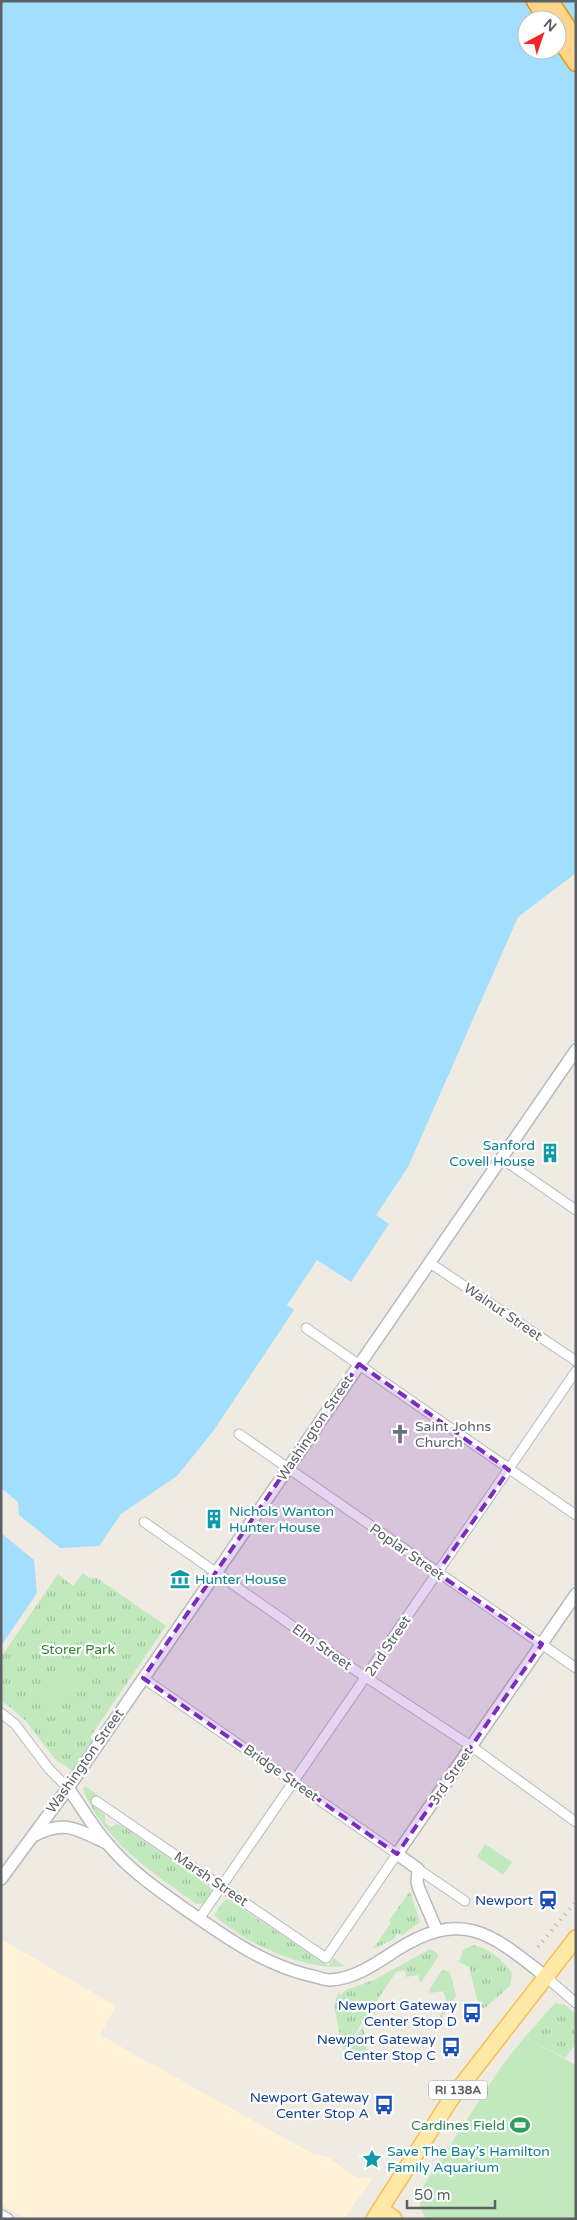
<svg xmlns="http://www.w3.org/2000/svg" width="577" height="2220" font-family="'Varela Round',sans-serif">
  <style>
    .commercial { fill: #fff2d7 }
    .grass { fill: url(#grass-tufts) }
    .pitch { fill: #c2e8be }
    .water { fill: #a2dfff; fill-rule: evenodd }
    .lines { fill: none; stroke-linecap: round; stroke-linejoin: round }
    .minor-casing { stroke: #b6babe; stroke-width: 11 }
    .tertiary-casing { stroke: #b6babe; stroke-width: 14 }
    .primary-casing { stroke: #f9bb52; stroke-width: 18 }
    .motorway-casing { stroke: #f19000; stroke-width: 19 }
    .minor { stroke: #fff; stroke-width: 9 }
    .tertiary { stroke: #fff; stroke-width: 11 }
    .primary { stroke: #ffe9a7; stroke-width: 15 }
    .motorway { stroke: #ffd689; stroke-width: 16 }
    .rail { stroke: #b4b5b5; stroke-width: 4; stroke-dasharray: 1 6; stroke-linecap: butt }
    .marked { fill: #7b2cbf; fill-opacity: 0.2; stroke: #7b2cbf; stroke-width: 4; stroke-dasharray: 10 6; stroke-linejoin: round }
    .labels { text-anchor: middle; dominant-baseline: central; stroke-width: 4.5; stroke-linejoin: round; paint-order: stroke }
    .shield { fill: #fff; stroke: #8c9092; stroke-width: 1 }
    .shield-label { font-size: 12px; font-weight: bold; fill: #5b6064 }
    .culture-label { font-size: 14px; fill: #0d838f; stroke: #fff; text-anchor: start }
    .street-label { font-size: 14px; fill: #5b6064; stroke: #fff }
    .worship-label { font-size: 14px; fill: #5b616d; stroke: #fff; text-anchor: start }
    .park-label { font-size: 14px; fill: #348630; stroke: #fff }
    .transit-label { font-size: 14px; fill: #164399; stroke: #fff; text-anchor: end }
    .leisure-label { font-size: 14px; fill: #27864d; stroke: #fff; text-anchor: end }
  </style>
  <defs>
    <pattern id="grass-tufts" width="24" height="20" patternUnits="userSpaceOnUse" patternTransform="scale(1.25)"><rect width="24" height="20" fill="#c2e8be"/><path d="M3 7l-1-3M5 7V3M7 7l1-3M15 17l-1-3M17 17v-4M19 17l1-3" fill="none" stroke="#a1bf9e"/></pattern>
  </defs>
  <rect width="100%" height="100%" fill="#efebe3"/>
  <path class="commercial" d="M1 1939 116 2006 100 2035 313 2154 326 2156 357 2178H373L344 2219H27L1 2205Z"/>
  <g class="grass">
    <path d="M83 1573 89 1578H97L166 1626 90 1737 93 1739 73 1769 71 1770 55 1759 25 1720 1 1700V1657L58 1574 73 1586Z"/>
    <path d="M85 1786 98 1795 92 1805 105 1815V1823L111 1827 117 1824 122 1826 211 1887V1892L204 1903 197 1904C154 1874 102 1840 83 1789Z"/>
    <path d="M410 1891 420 1922 402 1935 397 1933 394 1939 373 1949 391 1923 389 1921Z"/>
    <path d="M228 1899 328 1966 334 1958 344 1966C306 1972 241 1941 214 1915L224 1901Z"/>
    <path d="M474 1945C488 1948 504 1961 512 1973L510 1986 486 2007 483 2008 478 2003 469 1967 459 1962 463 1950Z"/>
    <path d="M430 1949 435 1952H437L438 1957 422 1981 420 1983 418 1975 406 1977 405 1970 396 1972 345 2049 343 2050 334 2006 338 1993 341 1995 346 1990 374 1980Z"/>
    <path d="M442 1970 450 1972 456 1996 439 2022 436 2021 447 2005 444 1991 430 1993 429 1990Z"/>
    <path d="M555 2003 565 2005 576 2014V2044L565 2058 525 2037Z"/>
    <path d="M363 2026 367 2050 362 2057H350L345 2053Z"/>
  </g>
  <g class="pitch">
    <path d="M62 1668 74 1677 52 1710 40 1702Z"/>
    <path d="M485 1844 512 1862 503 1875 477 1857Z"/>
    <path d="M525 2037 576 2065V2219H426C419 2207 418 2197 424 2185L503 2064Z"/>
  </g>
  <g class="water">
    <path d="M1 1H576V873L518 917 408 1167 376 1215 389 1224 351 1282 317 1260 287 1305 294 1310 214 1430 177 1476 121 1514 99 1546 60 1548 19 1515 18 1502 1 1488ZM527 20H557V50H527Z"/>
    <path d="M1 1533 34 1560 37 1593 1 1646Z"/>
  </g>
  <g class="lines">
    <defs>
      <g id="minor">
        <path d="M501 1158 576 1210"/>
        <path d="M430 1263 576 1361"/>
        <path d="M306 1328 576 1515"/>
        <path d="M239 1434 576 1668"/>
        <path d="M144 1522 358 1672 471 1746 576 1822"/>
        <path d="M1 1713 15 1724 49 1769 68 1788"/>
        <path d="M96 1801 326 1958 397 1854 143 1678"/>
        <path d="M418 1869 465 1901"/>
        <path d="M199 1919 576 1371"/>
        <path d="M546 1977 576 2003"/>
      </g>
      <g id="tertiary">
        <path d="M68 1788C81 1806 92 1826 107 1843 129 1870 157 1889 185 1909 224 1936 261 1963 308 1975 315 1976 323 1980 330 1980 354 1979 375 1964 395 1951 462 1908 491 1933 546 1977"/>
        <path d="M33 1836C64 1820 75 1828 104 1842"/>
        <path d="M1 1879 68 1788 576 1050"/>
        <path d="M437 1931 419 1889 417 1882 418 1869 397 1854 576 1594"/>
        <path d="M1 2216 7 2219"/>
      </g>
      <g id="primary">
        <path d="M381 2209 394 2219"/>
        <path d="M374 2219 451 2099 576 1938"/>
      </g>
      <g id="motorway">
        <path d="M535 1 547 20"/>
        <path d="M550 1 576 40"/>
        <path d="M557 35 576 63"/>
      </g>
    </defs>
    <use href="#minor" class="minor-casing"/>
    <use href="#tertiary" class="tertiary-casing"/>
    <use href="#primary" class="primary-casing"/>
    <use href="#motorway" class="motorway-casing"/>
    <use href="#minor" class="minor"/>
    <use href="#tertiary" class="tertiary"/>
    <use href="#primary" class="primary"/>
    <use href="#motorway" class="motorway"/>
    <path class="rail" d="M538 1947 576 1901"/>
  </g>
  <path class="marked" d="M359 1364 509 1470 437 1573 542 1644 397 1854 143 1678Z"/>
  <defs>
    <symbol id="building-bare" viewBox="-9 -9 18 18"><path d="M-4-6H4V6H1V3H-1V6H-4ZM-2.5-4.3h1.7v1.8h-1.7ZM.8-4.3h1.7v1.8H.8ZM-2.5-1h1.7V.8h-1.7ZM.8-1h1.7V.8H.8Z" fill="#0f9aa8" stroke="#fff" stroke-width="2.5" paint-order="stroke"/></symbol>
    <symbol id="church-bare" viewBox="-9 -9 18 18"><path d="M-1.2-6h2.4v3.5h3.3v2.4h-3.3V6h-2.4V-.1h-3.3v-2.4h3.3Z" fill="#6b7280" stroke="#fff" stroke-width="2.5" paint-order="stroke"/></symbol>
    <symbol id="museum-bare" viewBox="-9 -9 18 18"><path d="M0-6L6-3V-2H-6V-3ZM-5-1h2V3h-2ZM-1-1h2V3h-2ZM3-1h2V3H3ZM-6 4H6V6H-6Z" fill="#0f9aa8" stroke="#fff" stroke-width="2.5" paint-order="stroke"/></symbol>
    <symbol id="station-bare" viewBox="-9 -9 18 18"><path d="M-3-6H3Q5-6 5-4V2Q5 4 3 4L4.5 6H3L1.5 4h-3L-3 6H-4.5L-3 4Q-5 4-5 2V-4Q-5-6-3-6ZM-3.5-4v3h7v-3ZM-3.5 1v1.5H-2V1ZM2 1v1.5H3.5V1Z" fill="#1a4fb4" stroke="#fff" stroke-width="2.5" paint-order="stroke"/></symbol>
    <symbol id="bus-bare" viewBox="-9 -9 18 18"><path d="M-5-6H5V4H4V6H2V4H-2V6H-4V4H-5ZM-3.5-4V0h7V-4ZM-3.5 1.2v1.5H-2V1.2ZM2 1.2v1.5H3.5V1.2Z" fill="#1a4fb4" stroke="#fff" stroke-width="2.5" paint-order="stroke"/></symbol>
    <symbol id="stadium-bare" viewBox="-9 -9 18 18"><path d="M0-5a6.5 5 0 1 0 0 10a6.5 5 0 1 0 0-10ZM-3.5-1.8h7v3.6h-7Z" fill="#2e9e5b" stroke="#fff" stroke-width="2.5" paint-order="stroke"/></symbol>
    <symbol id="sight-bare" viewBox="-9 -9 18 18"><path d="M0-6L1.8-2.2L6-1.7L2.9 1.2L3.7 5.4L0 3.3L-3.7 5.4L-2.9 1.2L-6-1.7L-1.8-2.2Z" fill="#0f9aa8" stroke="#fff" stroke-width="2.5" paint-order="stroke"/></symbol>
  </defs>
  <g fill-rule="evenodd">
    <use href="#building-bare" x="536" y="1139" width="28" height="28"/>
    <use href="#church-bare" x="386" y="1420" width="28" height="28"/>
    <use href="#building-bare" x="200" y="1505" width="28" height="28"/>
    <use href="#museum-bare" x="166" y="1565" width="28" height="28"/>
    <use href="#station-bare" x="534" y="1886" width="28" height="28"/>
    <use href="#bus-bare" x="458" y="1999" width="28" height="28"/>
    <use href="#bus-bare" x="437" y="2033" width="28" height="28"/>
    <use href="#bus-bare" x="370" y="2091" width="28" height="28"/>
    <use href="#stadium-bare" x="506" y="2111" width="28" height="28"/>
    <use href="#sight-bare" x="358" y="2145" width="28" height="28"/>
  </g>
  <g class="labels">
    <rect class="shield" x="429" y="2080.5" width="58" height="19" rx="4"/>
    <g class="shield-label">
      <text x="458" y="2090">RI 138A</text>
    </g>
    <g class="culture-label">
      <text x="535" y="1145" text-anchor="end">Sanford<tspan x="535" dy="16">Covell House</tspan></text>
      <text x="229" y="1511">Nichols Wanton<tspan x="229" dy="16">Hunter House</tspan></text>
      <text x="195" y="1579">Hunter House</text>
      <text x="387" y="2151">Save The Bay’s Hamilton<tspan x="387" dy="16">Family Aquarium</tspan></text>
    </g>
    <g class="street-label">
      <text transform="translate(503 1312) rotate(34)">Walnut Street</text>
      <text transform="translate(315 1428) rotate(-56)">Washington Street</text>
      <text transform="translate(407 1552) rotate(35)">Poplar Street</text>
      <text transform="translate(388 1646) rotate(-56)">2nd Street</text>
      <text transform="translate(322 1647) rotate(35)">Elm Street</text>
      <text transform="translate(85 1761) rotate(-55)">Washington Street</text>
      <text transform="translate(281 1773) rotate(35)">Bridge Street</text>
      <text transform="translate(451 1776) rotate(-56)">3rd Street</text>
      <text transform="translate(211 1879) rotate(34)">Marsh Street</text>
    </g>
    <g class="worship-label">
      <text x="415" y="1426">Saint Johns<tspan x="415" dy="16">Church</tspan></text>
    </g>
    <g class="park-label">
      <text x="78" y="1649">Storer Park</text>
    </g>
    <g class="transit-label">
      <text x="533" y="1900">Newport</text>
      <text x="457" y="2005">Newport Gateway<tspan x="457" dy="16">Center Stop D</tspan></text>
      <text x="436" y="2039">Newport Gateway<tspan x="436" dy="16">Center Stop C</tspan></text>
      <text x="369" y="2097">Newport Gateway<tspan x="369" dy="16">Center Stop A</tspan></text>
    </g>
    <g class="leisure-label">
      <text x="505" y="2125">Cardines Field</text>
    </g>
  </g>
  <rect width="577" height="2220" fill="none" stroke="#5b6064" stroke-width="5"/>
  <g transform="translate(542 35) rotate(40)"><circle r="24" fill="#ffffff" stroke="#bdbfc1"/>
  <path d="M0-4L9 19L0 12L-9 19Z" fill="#f22528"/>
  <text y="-8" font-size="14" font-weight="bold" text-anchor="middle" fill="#5b6064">N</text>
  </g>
  <path d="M407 2200v8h88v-8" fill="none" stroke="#5b6064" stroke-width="2.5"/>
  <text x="414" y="2200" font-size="15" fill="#5b6064" stroke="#ffffff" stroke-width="4" paint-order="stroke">50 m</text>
</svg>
